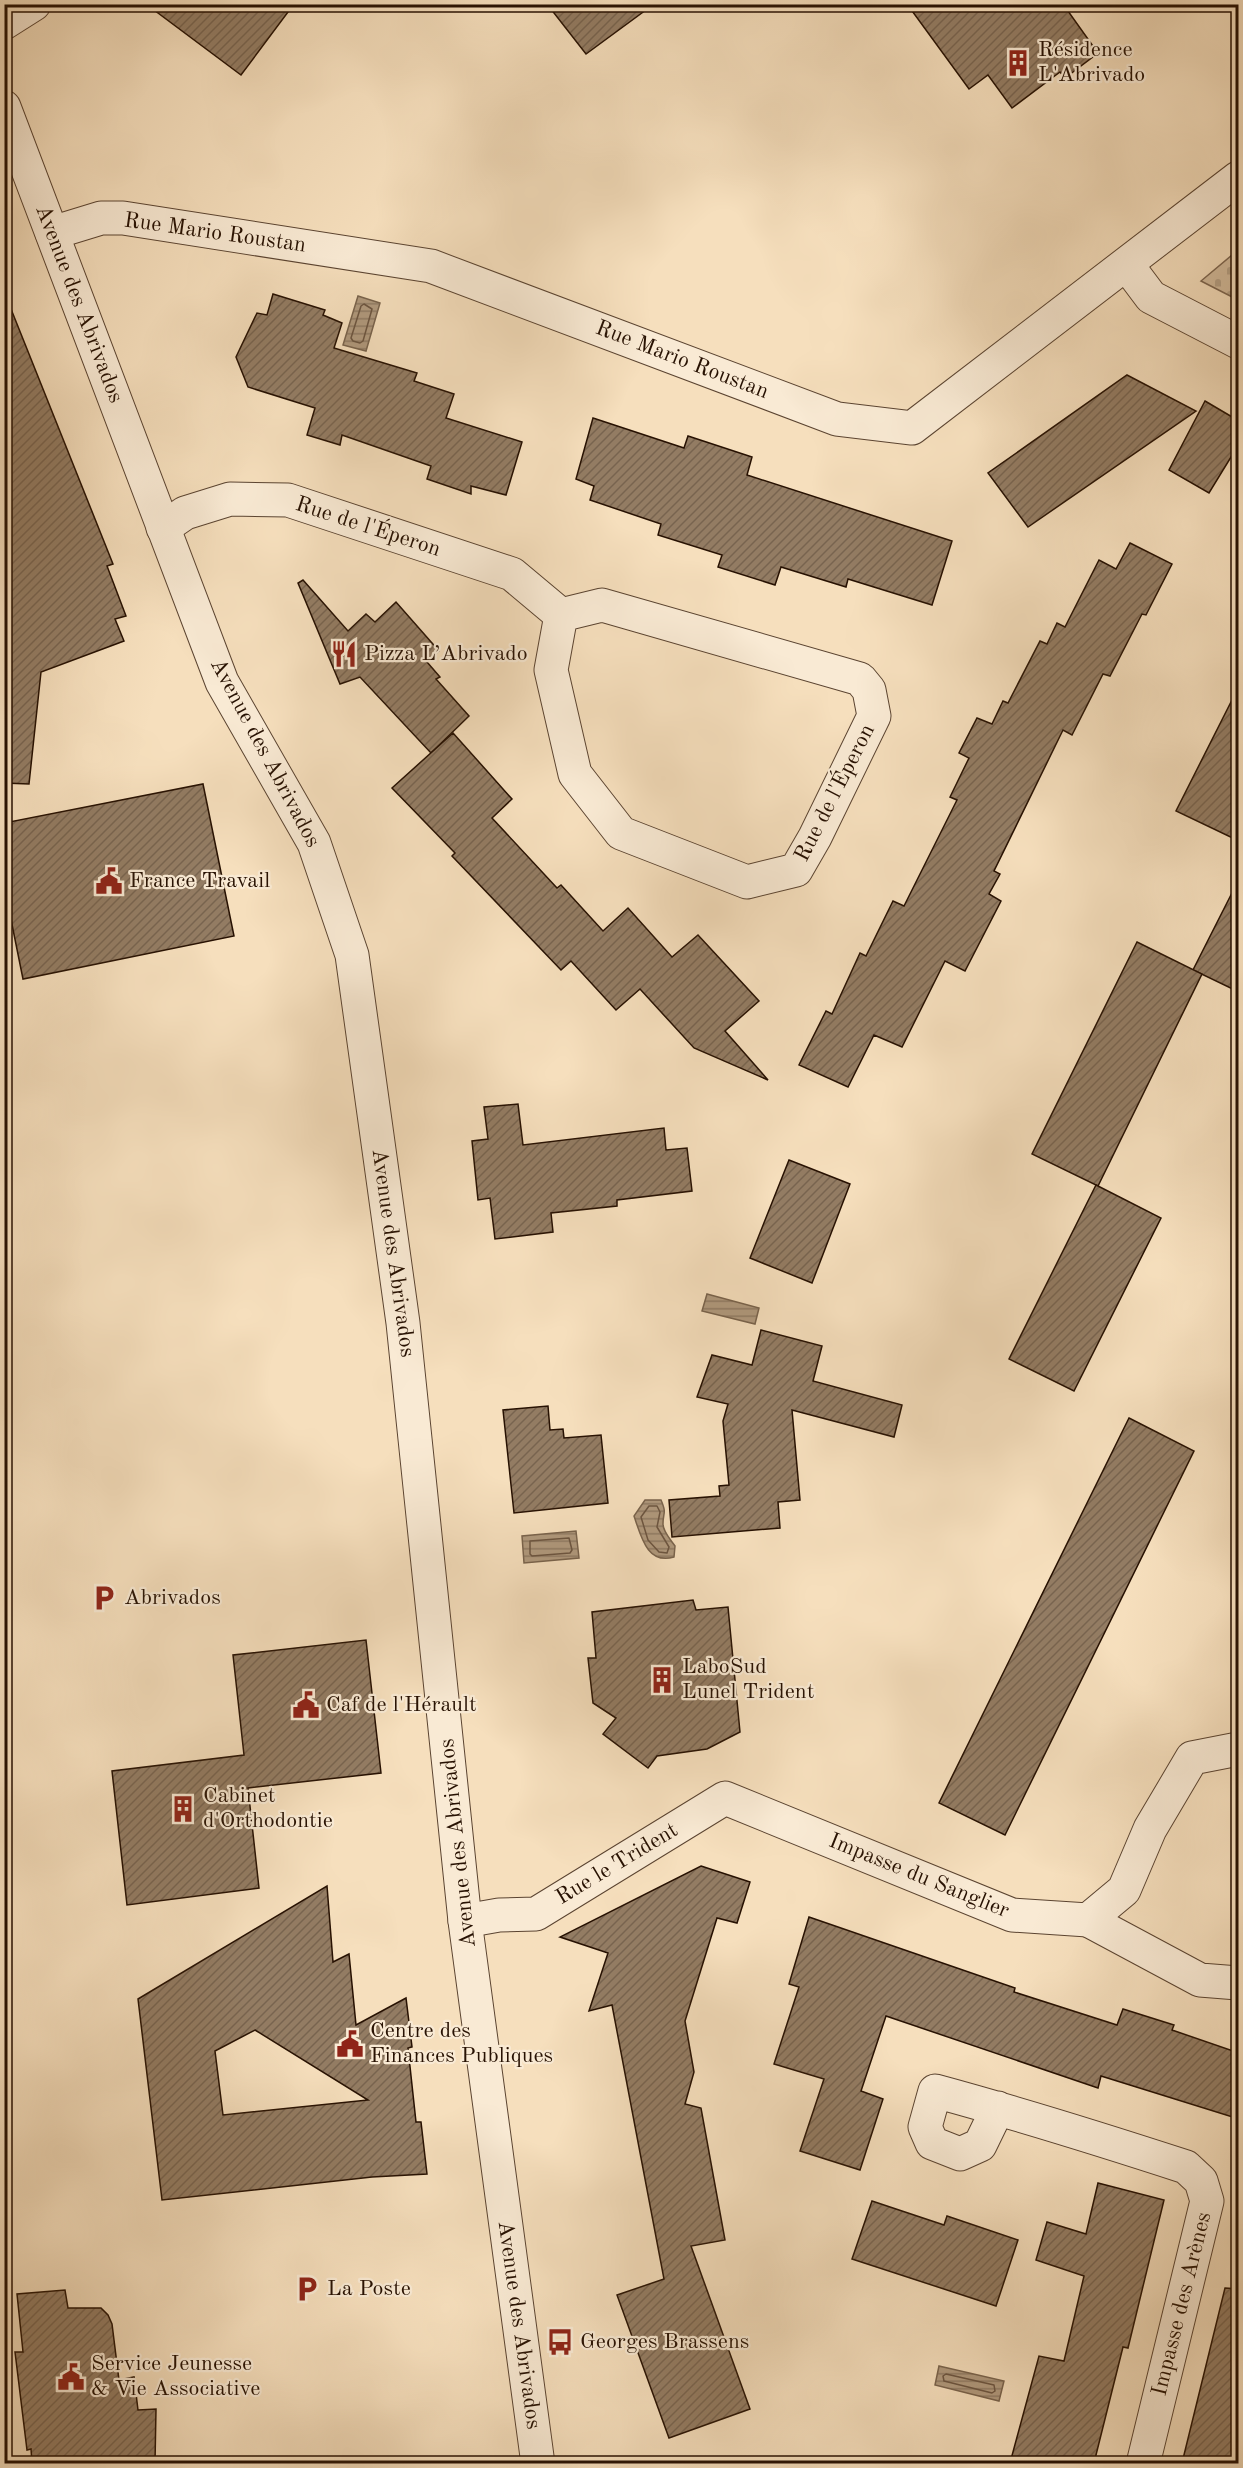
<svg xmlns="http://www.w3.org/2000/svg" width="1243" height="2468" font-family="'Old Standard TT',serif">
  <style>
    .cemetery { fill: url(#cemetery-stones); stroke: #7d6650; stroke-width: 1.5 }
    .water { fill: url(#water-rules); stroke: #79634c; stroke-width: 1.5 }
    .lines { fill: none; stroke-linecap: round; stroke-linejoin: round }
    .shore { stroke: #6c5540; stroke-width: 1.5 }
    .building { fill: url(#building-hatch); stroke: #271102; stroke-width: 1.5; fill-rule: evenodd }
    .minor-casing { stroke: #5b4431; stroke-width: 35 }
    .minor { stroke: #f9ead4; stroke-width: 33 }
    .labels { text-anchor: middle; dominant-baseline: central; stroke-width: 4.5; stroke-linejoin: round; paint-order: stroke }
    .poi-label { font-size: 22px; fill: #271102; stroke: #f9ead4; text-anchor: start }
    .street-label { font-size: 22px; fill: #271102; stroke: #f9ead4 }
  </style>
  <defs>
    <pattern id="cemetery-stones" width="16" height="16" patternUnits="userSpaceOnUse" patternTransform="scale(1.5)"><rect width="16" height="16" fill="#d3bc9d"/><path d="M2 7V4a2 2 0 0 1 4 0v3zM10 15v-3a2 2 0 0 1 4 0v3z" fill="#b5a186"/></pattern>
    <pattern id="water-rules" width="6" height="5" patternUnits="userSpaceOnUse" patternTransform="scale(1.5)"><rect width="6" height="5" fill="#b0997d"/><path d="M0 2.5h6" fill="none" stroke="#8f7b64"/></pattern>
    <pattern id="building-hatch" width="6" height="6" patternUnits="userSpaceOnUse" patternTransform="scale(1.5)"><rect width="6" height="6" fill="#937c63"/><path d="M-1 1l2-2M0 6l6-6M5 7l2-2" fill="none" stroke="#78644f"/></pattern>
  </defs>
  <rect width="100%" height="100%" fill="#f6dfbd"/>
  <filter id="stains"><feTurbulence type="fractalNoise" baseFrequency=".00333" numOctaves="4"/><feColorMatrix values="0 0 0 0 .2 0 0 0 0 .09 0 0 0 0 .02 0 0 0 .5 -.17"/></filter>
  <radialGradient id="worn" r=".72"><stop offset=".6" stop-color="#630" stop-opacity="0"/><stop offset="1" stop-color="#630" stop-opacity=".3"/></radialGradient>
  <path class="cemetery" d="M1238 250V300L1201 281Z"/>
  <g class="water">
    <path d="M358 296 380 303 366 351 343 345Z"/>
    <path d="M707 1294 759 1308 755 1324 702 1311Z"/>
    <path d="M645 1500H661C667 1514 663 1512 663 1524 663 1532 671 1540 675 1546L674 1557C647 1565 641 1536 634 1516Z"/>
    <path d="M576 1531 579 1558 524 1563 522 1536Z"/>
    <path d="M939 2366 1004 2381 999 2401 935 2385Z"/>
  </g>
  <g class="lines">
    <g class="shore">
      <path d="M364 304 372 309 363 341 360 343 353 341 351 338 361 306Z"/>
      <path d="M649 1506H657L660 1512 657 1527 669 1547 667 1553 659 1552 648 1540 641 1517Z"/>
      <path d="M569 1538 572 1550 570 1553 532 1556 530 1554V1541Z"/>
      <path d="M946 2374 994 2385 995 2391 992 2393 944 2381 943 2376Z"/>
    </g>
  </g>
  <g class="building">
    <path d="M146 4H294L241 75Z"/>
    <path d="M547 4H654L586 54Z"/>
    <path d="M907 4H1063L1098 53 1065 78 1060 72 1012 108 988 75 969 89Z"/>
    <path d="M273 294 325 310 323 315 342 323 334 348 417 373 414 381 454 394 446 418 522 442 506 495 471 486V494L427 479 431 466 342 435 340 445 307 435 315 408 248 387 236 357 257 313 267 315Z"/>
    <path d="M7 299 113 564 107 566 126 616 115 619 124 641 41 672 29 784 4 783V300Z"/>
    <path d="M1127 375 1196 411 1028 527 988 473Z"/>
    <path d="M1205 401 1239 421V444L1209 493 1169 470Z"/>
    <path d="M593 418 684 448 688 436 752 457 747 475 952 541 932 605 848 579 846 587 781 567 775 585 718 567 722 555 658 535 661 524 590 500 594 486 576 479Z"/>
    <path d="M1130 543 1172 564 1146 615 1142 614 1110 676 1103 674 1072 735 1063 730 994 871 1000 874 989 894 1001 901 965 971 945 961 902 1047 874 1035 848 1087 799 1065 826 1011 832 1014 860 953 866 956 893 901 904 906 957 800 950 797 969 758 959 753 977 718 992 724 1003 701 1008 703 1040 641 1047 644 1057 623 1065 627 1099 560 1116 569Z"/>
    <path d="M303 580 348 631 366 614 375 622 396 602 439 651 427 662 440 677 436 679 469 716 431 753 360 677 340 684 298 583Z"/>
    <path d="M1239 686V841L1176 811Z"/>
    <path d="M453 733 512 799 492 818 557 888 561 885 603 931 628 908 672 957 698 935 759 1001 725 1031 768 1080 694 1048 640 989 616 1010 571 961 561 970 452 856 455 853 392 788Z"/>
    <path d="M203 784 234 936 23 979 4 885V823Z"/>
    <path d="M1239 879V992L1193 970Z"/>
    <path d="M1137 942 1202 974 1098 1186 1032 1154Z"/>
    <path d="M518 1104 523 1145 664 1128 666 1150 687 1148 692 1191 617 1200V1206L551 1213 553 1232 495 1239 490 1198 478 1200 472 1141 488 1139 484 1107Z"/>
    <path d="M789 1160 850 1184 812 1283 750 1258Z"/>
    <path d="M1096 1185 1161 1218 1074 1391 1009 1359Z"/>
    <path d="M761 1330 822 1346 813 1381 902 1405 894 1437 792 1410 800 1500 778 1502 780 1528 672 1537 669 1500 720 1496 719 1486 729 1485 723 1421 728 1404 697 1397 712 1355 752 1365Z"/>
    <path d="M548 1406 550 1430 563 1429 564 1438 601 1435 608 1503 514 1513 503 1410Z"/>
    <path d="M1129 1418 1194 1451 1005 1835 939 1803Z"/>
    <path d="M693 1600 696 1610 728 1607 740 1732 707 1749 657 1756 648 1768 603 1734 616 1718 593 1703 588 1658H596L592 1612Z"/>
    <path d="M366 1640 381 1773 248 1788 259 1888 127 1905 112 1771 244 1755 233 1655Z"/>
    <path d="M701 1866 750 1882 737 1923 717 1918 685 2021 694 2072 685 2104 701 2108 725 2240 691 2246 750 2409 669 2438 617 2295 664 2279 612 2005 589 2011 608 1953 560 1937Z"/>
    <path d="M327 1886 333 1962 349 1954 356 2025 406 1998 412 2047 408 2048 416 2122H421L427 2174 372 2177 162 2200 138 1999ZM255 2030 368 2100 223 2115 215 2051Z"/>
    <path d="M809 1917 1015 1988 1014 1992 1117 2025 1123 2009 1174 2025 1172 2030 1239 2053V2119L1101 2076 1098 2088 886 2016 861 2091 883 2099 860 2170 800 2151 824 2079 774 2064 799 1987 789 1984Z"/>
    <path d="M1098 2183 1164 2200 1128 2348 1123 2347 1094 2463H1010L1039 2356 1064 2361 1084 2276 1036 2260 1047 2222 1086 2234Z"/>
    <path d="M872 2201 944 2225 947 2216 1018 2240 996 2306 852 2259Z"/>
    <path d="M1225 2288 1239 2289V2463H1182Z"/>
    <path d="M65 2290 68 2308H101L108 2315 112 2324 119 2380 134 2377 138 2410 156 2409 155 2463H32L31 2449 27 2450 15 2352H23L17 2294Z"/>
  </g>
  <g class="lines">
    <defs>
      <g id="minor">
        <path d="M4 23 34 4"/>
        <path d="M4 107 222 682 314 843 352 955 403 1323 465 1921 538 2464"/>
        <path d="M52 233 101 218H123L431 266 837 419 912 428 1238 178"/>
        <path d="M1127 265 1151 297 1238 342"/>
        <path d="M163 528 185 513 230 499 288 500 512 574 561 615 551 670 575 774 621 833 747 882 796 870 815 837 874 716 869 690 860 679 602 605 561 615"/>
        <path d="M1088 1920 1200 1980 1238 1983"/>
        <path d="M465 1921 499 1915 536 1914 725 1798 1012 1915 1088 1920 1124 1890 1150 1829 1192 1758 1238 1749"/>
        <path d="M998 2108 980 2145 960 2154 932 2143 925 2127 935 2091C1020 2114 1103 2140 1186 2167L1201 2181 1207 2201 1143 2464"/>
      </g>
    </defs>
    <use href="#minor" class="minor-casing"/>
    <use href="#minor" class="minor"/>
  </g>
  <defs>
    <symbol id="building-bare" viewBox="-9 -9 18 18"><path d="M-4-6H4V6H1V3H-1V6H-4ZM-2.5-4.3h1.7v1.8h-1.7ZM.8-4.3h1.7v1.8H.8ZM-2.5-1h1.7V.8h-1.7ZM.8-1h1.7V.8H.8Z" fill="#8f2418" stroke="#f9ead4" stroke-width="2.5" paint-order="stroke"/></symbol>
    <symbol id="restaurant-bare" viewBox="-9 -9 18 18"><path d="M-5-6h1v4h1v-4h1v4h1v-4h1v5L-1.5 .5V6h-2V.5L-5-1ZM5-6V6H3V1.5H1.5Q1.5-4 5-6Z" fill="#8f2418" stroke="#f9ead4" stroke-width="2.5" paint-order="stroke"/></symbol>
    <symbol id="civic-bare" viewBox="-9 -9 18 18"><path d="M-.6-6.5H3V-4.5H.6V-3L4-1V1h2V6H-6V1h2V-1L-.6-3ZM-1.2 2.5V6h2.4V2.5Z" fill="#8f2418" stroke="#f9ead4" stroke-width="2.5" paint-order="stroke"/></symbol>
    <symbol id="parking-bare" viewBox="-9 -9 18 18"><path d="M-3.5-5.5H1a3.5 3.5 0 0 1 0 7H-1V5.5H-3.5ZM-1-3.4V-.6H.8a1.4 1.4 0 0 0 0-2.8Z" fill="#8f2418" stroke="#f9ead4" stroke-width="2.5" paint-order="stroke"/></symbol>
    <symbol id="bus-bare" viewBox="-9 -9 18 18"><path d="M-5-6H5V4H4V6H2V4H-2V6H-4V4H-5ZM-3.5-4V0h7V-4ZM-3.5 1.2v1.5H-2V1.2ZM2 1.2v1.5H3.5V1.2Z" fill="#8f2418" stroke="#f9ead4" stroke-width="2.5" paint-order="stroke"/></symbol>
  </defs>
  <g fill-rule="evenodd">
    <use href="#building-bare" x="999" y="44" width="38" height="38"/>
    <use href="#restaurant-bare" x="325" y="635" width="38" height="38"/>
    <use href="#civic-bare" x="90" y="862" width="38" height="38"/>
    <use href="#parking-bare" x="85" y="1579" width="38" height="38"/>
    <use href="#building-bare" x="643" y="1661" width="38" height="38"/>
    <use href="#civic-bare" x="287" y="1686" width="38" height="38"/>
    <use href="#building-bare" x="164" y="1790" width="38" height="38"/>
    <use href="#civic-bare" x="331" y="2025" width="38" height="38"/>
    <use href="#parking-bare" x="288" y="2270" width="38" height="38"/>
    <use href="#bus-bare" x="541" y="2323" width="38" height="38"/>
    <use href="#civic-bare" x="52" y="2358" width="38" height="38"/>
  </g>
  <g class="labels">
    <g class="poi-label">
      <text x="1038" y="50">Résidence<tspan x="1038" dy="25">L'Abrivado</tspan></text>
      <text x="364" y="654">Pizza L’Abrivado</text>
      <text x="129" y="881">France Travail</text>
      <text x="124" y="1598">Abrivados</text>
      <text x="682" y="1667">LaboSud<tspan x="682" dy="25">Lunel Trident</tspan></text>
      <text x="326" y="1705">Caf de l'Hérault</text>
      <text x="203" y="1796">Cabinet<tspan x="203" dy="25">d'Orthodontie</tspan></text>
      <text x="370" y="2031">Centre des<tspan x="370" dy="25">Finances Publiques</tspan></text>
      <text x="327" y="2289">La Poste</text>
      <text x="580" y="2342">Georges Brassens</text>
      <text x="91" y="2364">Service Jeunesse<tspan x="91" dy="25">&amp; Vie Associative</tspan></text>
    </g>
    <g class="street-label">
      <text transform="translate(215 233) rotate(8)">Rue Mario Roustan</text>
      <text transform="translate(79 304) rotate(69)">Avenue des Abrivados</text>
      <text transform="translate(682 360) rotate(21)">Rue Mario Roustan</text>
      <text transform="translate(368 527) rotate(18)">Rue de l'Éperon</text>
      <text transform="translate(265 753) rotate(62)">Avenue des Abrivados</text>
      <text transform="translate(835 793) rotate(-63)">Rue de l'Éperon</text>
      <text transform="translate(393 1253) rotate(82)">Avenue des Abrivados</text>
      <text transform="translate(458 1843) rotate(-96)">Avenue des Abrivados</text>
      <text transform="translate(617 1864) rotate(-31)">Rue le Trident</text>
      <text transform="translate(919 1876) rotate(22)">Impasse du Sanglier</text>
      <text transform="translate(1182 2304) rotate(-76)">Impasse des Arènes</text>
      <text transform="translate(519 2325) rotate(82)">Avenue des Abrivados</text>
    </g>
  </g>
  <rect width="1243" height="2468" fill="none" stroke="#f6dfbd" stroke-width="24"/>
  <rect x="6" y="6" width="1231" height="2456" fill="none" stroke="#271102" stroke-width="3"/>
  <rect x="12" y="12" width="1219" height="2444" fill="none" stroke="#271102" stroke-width="1.5"/>
  <rect width="100%" height="100%" filter="url(#stains)"/>
  <rect width="100%" height="100%" fill="url(#worn)"/>
</svg>
